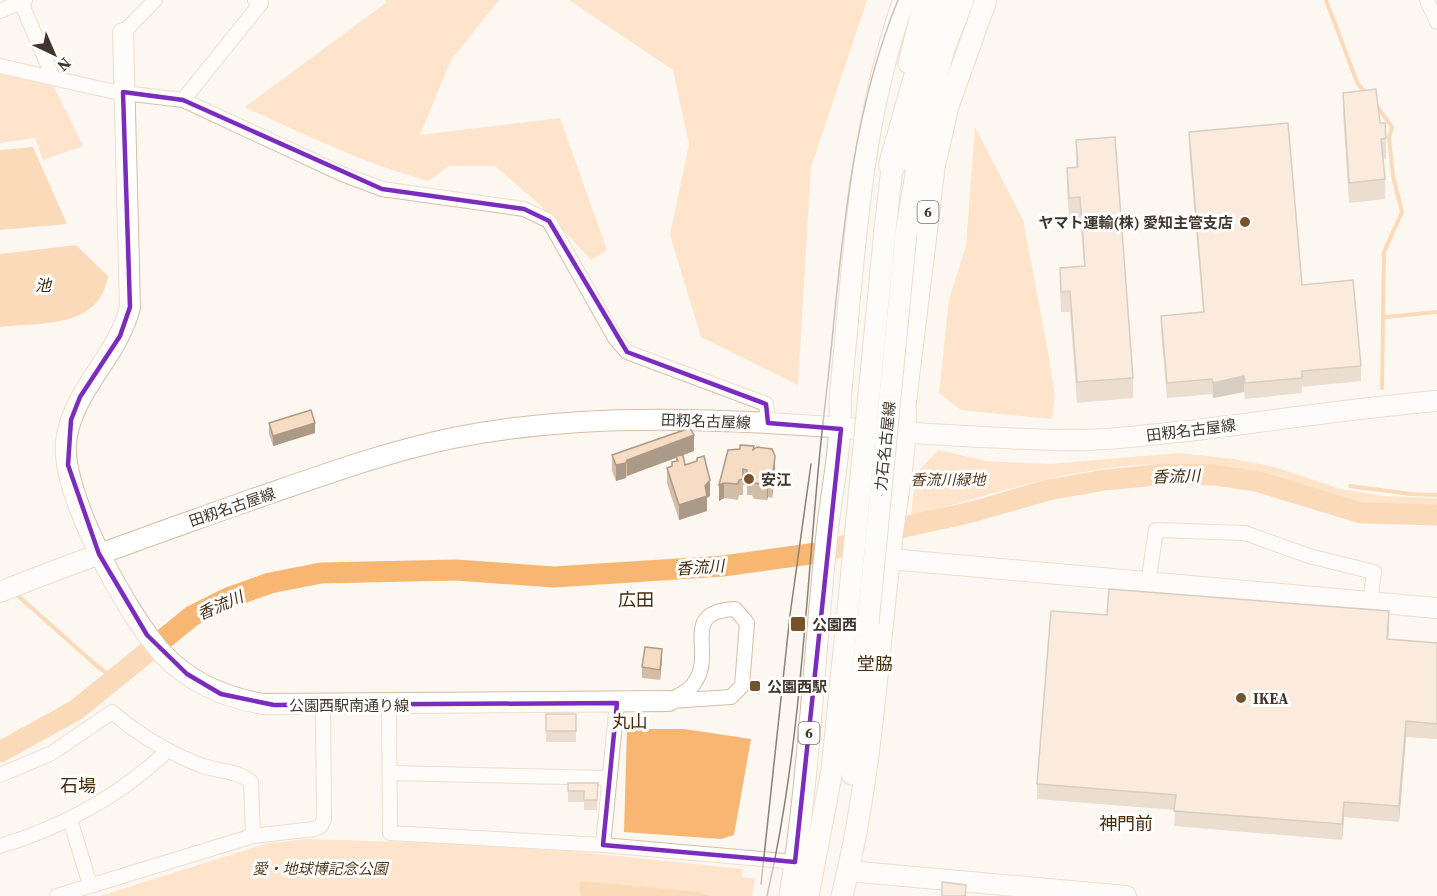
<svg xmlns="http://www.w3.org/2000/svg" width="1437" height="896" font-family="'Source Serif 4','Noto Sans JP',serif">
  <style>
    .green { fill: #fecd9c }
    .water { fill: #f7b773 }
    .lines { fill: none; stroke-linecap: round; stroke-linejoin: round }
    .stream { stroke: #f7b773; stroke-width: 4 }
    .river { stroke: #f7b773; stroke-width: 21 }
    .street-casing { stroke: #d7bda3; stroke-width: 16 }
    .secondary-casing { stroke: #d7bda3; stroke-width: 22 }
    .primary-casing { stroke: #d7bda3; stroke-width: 23 }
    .highway-casing { stroke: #d7bda3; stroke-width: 28 }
    .street { stroke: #fff; stroke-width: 14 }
    .secondary { stroke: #fff; stroke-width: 20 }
    .primary { stroke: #fff; stroke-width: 21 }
    .highway { stroke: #fff; stroke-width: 26 }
    .tram { stroke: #898078; stroke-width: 1.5 }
    .primary-bridge-casing { stroke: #d7bda3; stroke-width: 23; stroke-linecap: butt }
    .primary-bridge { stroke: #fff; stroke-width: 21 }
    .wall { fill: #d4bda7 }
    .shaded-wall { fill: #ac9a88 }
    .building { fill: #f6dcc2; stroke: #ac9a88; stroke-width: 1.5 }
    .marked { fill: none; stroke: #7b2cbf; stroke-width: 4.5; stroke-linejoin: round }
    .poi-dot { fill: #77532d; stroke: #fff; stroke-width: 2 }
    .labels { text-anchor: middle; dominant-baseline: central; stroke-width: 6; stroke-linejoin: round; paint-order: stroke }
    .shield { fill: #fff; stroke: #79726b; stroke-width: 1.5 }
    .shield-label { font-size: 14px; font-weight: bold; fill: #40362b }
    .poi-label { font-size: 15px; font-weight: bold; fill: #40362b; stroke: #fff; text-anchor: start }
    .street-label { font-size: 15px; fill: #40362b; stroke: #fff }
    .park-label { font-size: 15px; font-style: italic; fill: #53381c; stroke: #fff }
    .water-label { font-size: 16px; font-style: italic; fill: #442a0c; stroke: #fff }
    .quarter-label { font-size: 18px; fill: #462b0b; stroke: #fff }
  </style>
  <rect width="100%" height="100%" fill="#fdf7f2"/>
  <g class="green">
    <path d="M385 0H499L451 60 420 135 560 118 607 250 591 260 539 204 495 166H449L428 181C364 163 305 135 245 107L387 2Z"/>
    <path d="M569 0H867L811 167 798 385 701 337 670 235 689 144 673 70Z"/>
    <path d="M0 73 54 87 83 146 43 160 35 138 0 143Z"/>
    <path d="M975 127 1023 220 1048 351 1055 397 1052 419 961 410 939 393 949 299 966 246Z"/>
    <path d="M938 450 986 461 1050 464 1179 453 1234 459 1275 467 1341 489 1384 496 1437 498V510C1404 508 1370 507 1338 500 1302 491 1269 475 1233 469 1123 450 1015 487 911 517L915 475Z"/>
    <path d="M304 839 442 843 570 851 743 869 742 877 755 879 752 896H100L265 844Z"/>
  </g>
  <g class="water">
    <path d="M33 147 67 224 0 230V150Z"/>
    <path d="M76 245 108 276C99 329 43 322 0 327V254Z"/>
    <path d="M627 729H684L751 739 734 835 721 839 624 832Z"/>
    <path d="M581 881 699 892 710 896H581L579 889Z"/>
  </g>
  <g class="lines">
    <g class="stream">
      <path d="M1326 0 1357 82 1365 93"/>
      <path d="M1376 105 1392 127 1389 138 1393 176 1402 212 1384 252 1382 388"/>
      <path d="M1386 317 1437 312"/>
      <path d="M1350 486 1411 494 1437 495"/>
      <path d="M16 594 97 666 117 680"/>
    </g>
    <path class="river" d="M0 752 76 710 192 616 228 598 270 583 321 573 456 570 554 577 723 566 824 552 904 527 972 512 1048 490 1105 480 1166 474 1215 475 1259 482 1361 513 1437 515"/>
    <defs>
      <g id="street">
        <path d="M20 0 53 77"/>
        <path d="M1427 0 1437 22"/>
        <path d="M0 11 25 0"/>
        <path d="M123 33 155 0"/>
        <path d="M0 66 115 92 183 100 342 174 382 189 524 209 549 221 615 338 627 352 766 404 768 423"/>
        <path d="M183 100 261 3 255 0"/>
        <path d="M1148 584 1156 530 1245 533 1309 556 1374 572 1370 603"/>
        <path d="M735 609 747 623 742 686 731 697 669 701C678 696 690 691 695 682 716 651 678 612 735 609Z"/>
        <path d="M389 705 390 833 603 845 795 862"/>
        <path d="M390 773 609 778"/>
        <path d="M0 775 52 753 112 712C140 736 168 753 203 766 218 771 239 771 251 782L253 836"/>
        <path d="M70 819 90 885"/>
        <path d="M603 845 617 703"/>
        <path d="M0 846C63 827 118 797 166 752"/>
        <path d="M57 896 253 836 314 829 321 826 324 819 323 705"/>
      </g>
      <g id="secondary">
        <path d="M123 33 130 307C118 357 72 390 66 442 61 494 128 617 164 655 192 684 226 698 264 704L669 701"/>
        <path d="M890 559 1437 608"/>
        <path d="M0 592C80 560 161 532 242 503 312 479 381 453 453 438 656 397 860 437 1063 440 1105 441 1147 435 1188 431 1271 421 1354 408 1437 401"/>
        <path d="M848 871 1126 896"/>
      </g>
      <g id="primary">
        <path d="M909 63 925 0"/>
        <path d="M927 114 944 49 963 0"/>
        <path d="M885 230 894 150"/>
        <path d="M906 233 920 150"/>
        <path d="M852 774 868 623"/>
        <path d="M790 896C810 773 814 649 828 525 833 483 842 442 840 399 854 264 858 129 904 0"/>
        <path d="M808 896 832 770 847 621"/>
        <path d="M842 896C871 781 877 663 891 545 896 499 907 453 905 406L934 168 948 106 986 0"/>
      </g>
      <g id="highway">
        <path d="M892 165 939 0"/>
        <path d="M917 165 926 96"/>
      </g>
    </defs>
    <use href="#street" class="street-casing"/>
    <use href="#secondary" class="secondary-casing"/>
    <use href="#primary" class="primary-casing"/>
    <use href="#highway" class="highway-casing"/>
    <use href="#street" class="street"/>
    <use href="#secondary" class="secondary"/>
    <use href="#primary" class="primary"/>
    <use href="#highway" class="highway"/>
    <g class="tram">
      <path d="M761 884 790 615 811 464"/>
      <path d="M767 896C800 753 805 607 819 462 823 418 829 374 833 330 844 218 855 105 898 0"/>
    </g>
    <defs>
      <g id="primary-bridge">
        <path d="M847 621 885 230"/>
        <path d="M868 623 906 233"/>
      </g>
    </defs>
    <use href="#primary-bridge" class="primary-bridge-casing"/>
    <use href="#primary-bridge" class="primary-bridge"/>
  </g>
  <g class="wall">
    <path d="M1343 93 1380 123 1386 138V159H1383L1385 179V199L1349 203 1343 114Z"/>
    <path d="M1189 132 1361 366V381L1302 387V393L1245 399 1244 392 1213 398 1212 394 1167 398 1161 331V316L1203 312 1189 148Z"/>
    <path d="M1076 140 1133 378V398L1077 403 1070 312H1061L1060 288V268L1084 266 1080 218 1069 219 1067 189V168L1076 167Z"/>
    <path d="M269 423 315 433 273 446 269 434Z"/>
    <path d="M740 445 754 450 775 471 772 498 768 497 767 500 754 499 752 495H747V485H743V495H739L738 500 724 498 719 501V485L740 449Z"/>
    <path d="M694 451 683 455 685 465 710 496 707 498V511L679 520 667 483V468L672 466 676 461V458L627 476 626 478 616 481 612 471V455Z"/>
    <path d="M1107 615 1389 627 1388 639 1437 643V739L1406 737 1399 822 1344 817 1342 840 1174 826 1175 810 1037 799V784Z"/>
    <path d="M662 659 660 680 642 678V667Z"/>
    <rect x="546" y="714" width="30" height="28"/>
    <path d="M568 783H598L597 810H584V802H568Z"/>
  </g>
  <g class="shaded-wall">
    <path d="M1244 376V392L1213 398V383Z"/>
    <path d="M315 423V433L273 446V436Z"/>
    <path d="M694 435V451L627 476V460Z"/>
    <path d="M775 456V471L772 498V482Z"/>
    <path d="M626 463V478L616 481V465Z"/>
    <path d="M710 480V496L707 498V511L679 520V505L705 486Z"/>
    <path d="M768 481V497L767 500V485Z"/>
    <path d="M724 483V498L719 501V485Z"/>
    <path d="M1389 611V627L1387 655V639Z"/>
    <path d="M662 649V659L660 680V670Z"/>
    <path d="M1406 721V737L1399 822V806Z"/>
    <path d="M1344 802V817L1342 840V824Z"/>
  </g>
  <g class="building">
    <path d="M1376 89 1380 123H1385L1386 138 1381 139 1385 179 1349 183 1343 93Z"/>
    <path d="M1288 123 1302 285 1353 280 1361 366 1302 371V378L1245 383 1244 376 1213 383 1212 379 1167 383 1161 316 1204 312 1189 132Z"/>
    <path d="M1115 137 1133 378 1077 382 1070 291 1061 292 1060 268 1085 266 1080 197 1069 198 1067 168 1078 167 1076 140Z"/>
    <path d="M311 410 315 423 273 436 269 423Z"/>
    <path d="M690 428 694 435 627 460 626 463 616 465 612 455Z"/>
    <path d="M740 445 754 446 753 450 757 447 772 449 775 456 772 482 768 481 767 485 754 483 752 479H747V470L743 469V479L739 480 738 484 724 483 719 485 728 450 740 449Z"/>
    <path d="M683 455 685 465 697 461V458L704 456 710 480 705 486 707 496 679 505 667 468 672 466V462L678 461 676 456Z"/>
    <path d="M1109 589 1389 611 1387 639 1437 643V724L1406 721 1399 806 1344 802 1342 824 1174 811 1176 795 1037 784 1051 611 1107 615Z"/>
    <path d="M645 647 662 649 660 670 642 667Z"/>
    <rect x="546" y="714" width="30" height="17"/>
    <path d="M568 783H598L597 800H584V791H568Z"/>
    <path d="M942 882 966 885 965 896H942Z"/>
  </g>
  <path d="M0 0H1437V896H0ZM123 92 183 100 382 189 524 209 549 221 627 352 766 404 768 423 841 429 795 862 603 845 617 703 274 705 221 694 187 674 147 635 99 554 68 465 71 420 80 397 120 336 130 307Z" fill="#fdf7f2" fill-opacity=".55" fill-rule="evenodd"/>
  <path class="marked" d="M123 92 183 100 382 189 524 209 549 221 627 352 766 404 768 423 841 429 795 862 603 845 617 703 274 705 221 694 187 674 147 635 99 554 68 465 71 420 80 397 120 336 130 307Z"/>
  <g class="poi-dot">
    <circle cx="1245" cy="222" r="6"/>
    <circle cx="749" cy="479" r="6"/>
    <rect x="790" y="616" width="16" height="16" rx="3"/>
    <rect x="749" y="680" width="12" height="12" rx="3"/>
    <circle cx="1241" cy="698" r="6"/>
  </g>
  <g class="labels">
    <g class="shield">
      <rect x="917.5" y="201" width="21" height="22" rx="4.5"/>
      <rect x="798.5" y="722" width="21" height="22" rx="4.5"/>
    </g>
    <g class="shield-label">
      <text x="928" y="212">6</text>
      <text x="809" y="733">6</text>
    </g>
    <g class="poi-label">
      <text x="1233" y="222" text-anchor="end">ヤマト運輸(株) 愛知主管支店</text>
      <text x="761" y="479">安江</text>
      <text x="812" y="624">公園西</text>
      <text x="767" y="686">公園西駅</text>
      <text x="1253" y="698">IKEA</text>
    </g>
    <g class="street-label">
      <text transform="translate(706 421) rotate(2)">田籾名古屋線</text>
      <text transform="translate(1191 430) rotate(-7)">田籾名古屋線</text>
      <text transform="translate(885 446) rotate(-84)">力石名古屋線</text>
      <text transform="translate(232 507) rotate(-19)">田籾名古屋線</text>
      <text x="349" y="705">公園西駅南通り線</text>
    </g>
    <g class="park-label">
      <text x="948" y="479">香流川緑地</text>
      <text x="320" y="868">愛・地球博記念公園</text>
    </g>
    <g class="water-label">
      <text x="43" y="285">池</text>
      <text transform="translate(1176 476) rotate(-2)">香流川</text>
      <text transform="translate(700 567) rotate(-4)">香流川</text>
      <text transform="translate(220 605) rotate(-24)">香流川</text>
    </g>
    <g class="quarter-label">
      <text x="636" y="599">広田</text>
      <text x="875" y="663">堂脇</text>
      <text x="630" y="721">丸山</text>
      <text x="78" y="785">石場</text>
      <text x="1126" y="823">神門前</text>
    </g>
  </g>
  <g transform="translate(54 54) rotate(136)" stroke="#ffffff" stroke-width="4.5" paint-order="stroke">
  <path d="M0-4.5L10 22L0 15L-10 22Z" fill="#40362b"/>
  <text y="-9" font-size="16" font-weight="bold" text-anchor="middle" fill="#40362b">N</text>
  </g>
</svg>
